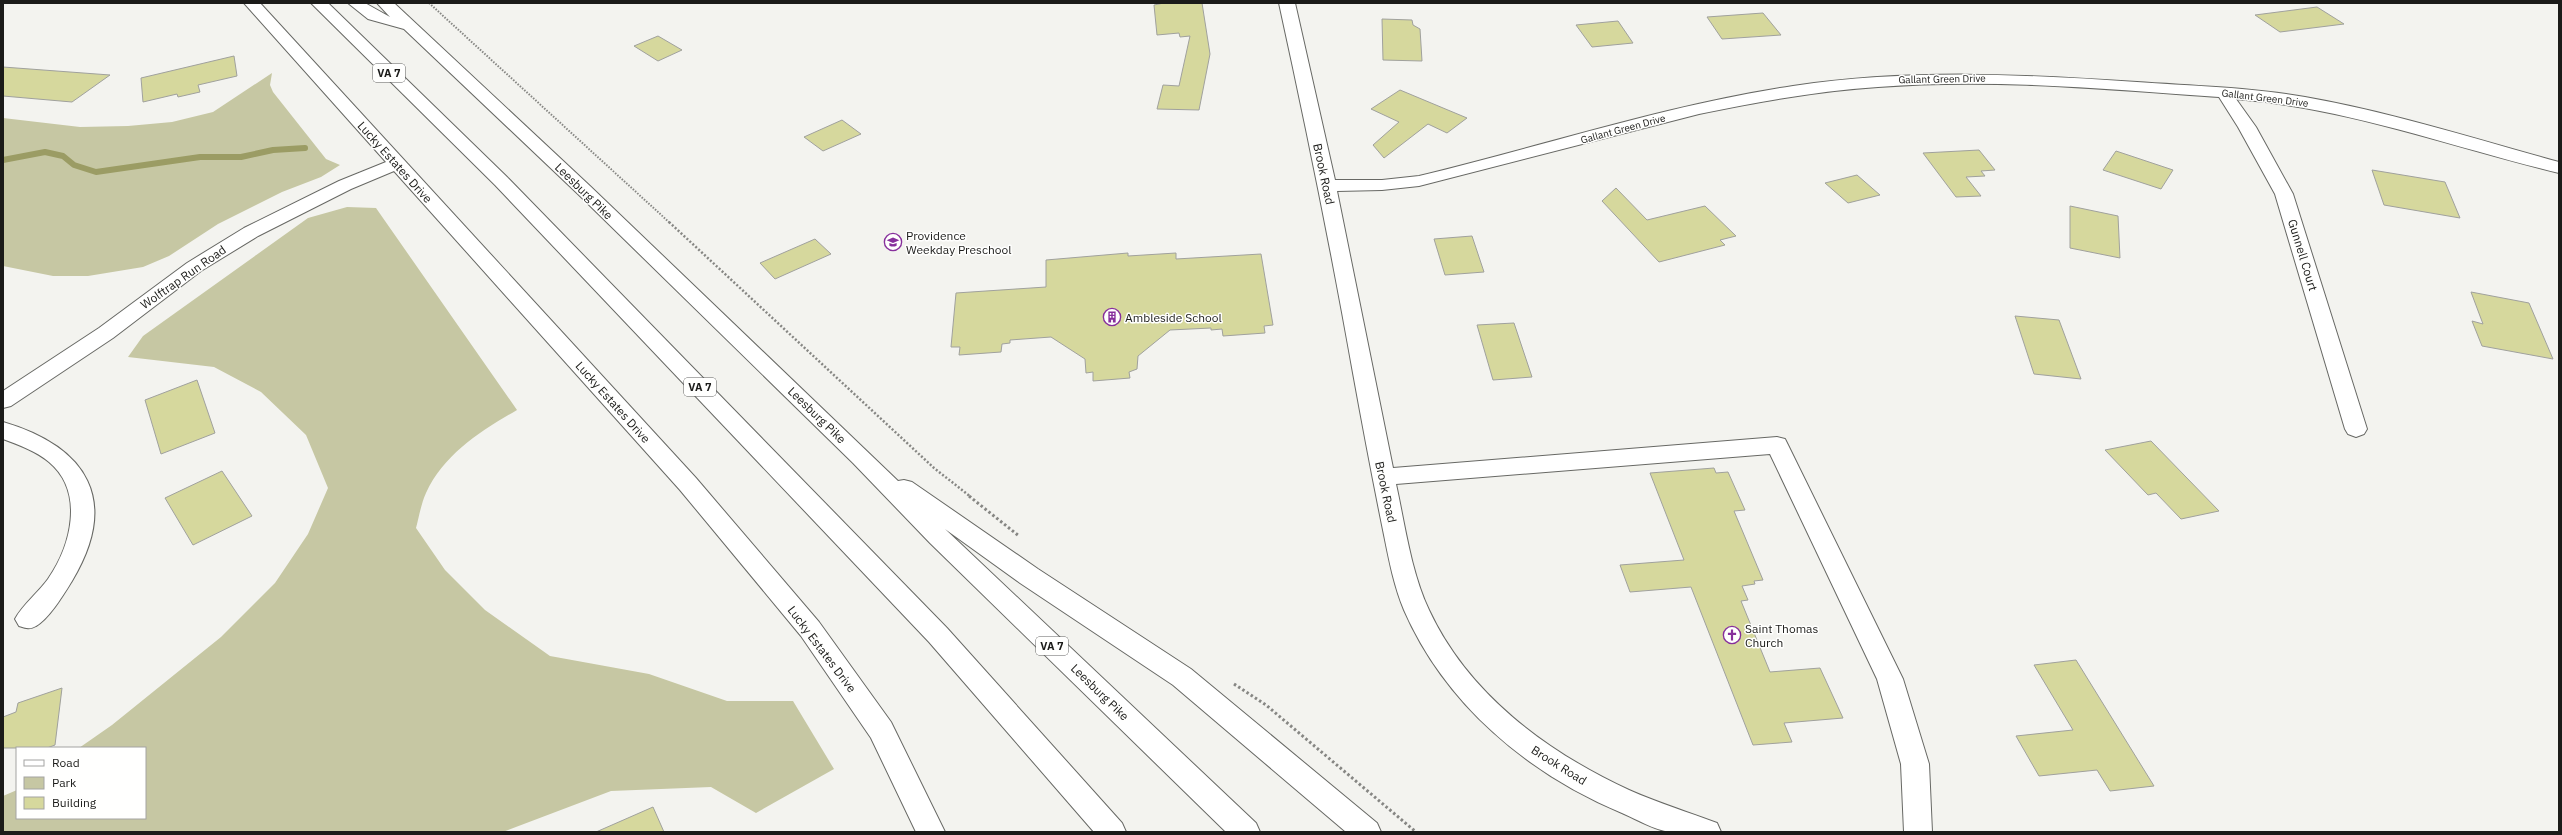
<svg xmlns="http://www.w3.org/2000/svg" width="2562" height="835" font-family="'IBM Plex Sans',sans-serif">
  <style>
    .green { fill: #c6c7a3 }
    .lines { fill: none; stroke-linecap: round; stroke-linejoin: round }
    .stream { stroke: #9b9c64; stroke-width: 6 }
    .building { fill: #d6d89d; stroke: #a0a19d }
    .minor-casing { stroke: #676864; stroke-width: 2 }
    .highway-casing { stroke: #676864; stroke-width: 2 }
    .path-far2 { stroke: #868683; stroke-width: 2; stroke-dasharray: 1.5 1.5; stroke-linecap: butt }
    .path-far1 { stroke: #868683; stroke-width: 2.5; stroke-dasharray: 2 2; stroke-linecap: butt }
    .path { stroke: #868683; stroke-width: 3; stroke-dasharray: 2.5 2.5; stroke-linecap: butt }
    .minor { fill: #fff; fill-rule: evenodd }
    .highway { fill: #fff; fill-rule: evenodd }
    .labels { text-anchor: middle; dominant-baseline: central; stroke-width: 3; stroke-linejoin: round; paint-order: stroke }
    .far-street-label { font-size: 10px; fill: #1b1b19; stroke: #fffffe }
    .shield { fill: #fffffe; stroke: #5f5f5e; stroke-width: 1 }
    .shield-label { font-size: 11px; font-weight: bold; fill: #1b1b19 }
    .street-label { font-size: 12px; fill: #1b1b19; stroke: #fffffe }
    .poi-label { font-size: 12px; fill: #1b1b19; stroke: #fffffe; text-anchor: start }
  </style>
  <rect width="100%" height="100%" fill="#f3f3ef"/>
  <g class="green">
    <path d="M272 73 270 85 273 92 326 159 340 165 321 177 282 192 218 224 169 256 143 267 88 276H53L3 266V118L80 127 128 126 172 122 213 112Z"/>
    <path d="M347 207 376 208 517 410C481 431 444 454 426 493 421 504 419 517 416 528L445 570 485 610 550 656 649 674 727 701H793L834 769 756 813 711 787 611 791 503 832H3V796L17 790V818H145V748H79L112 725 221 637 275 583 308 534 328 488 306 435 261 392 214 367 128 357 143 336 308 218Z"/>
  </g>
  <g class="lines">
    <path class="stream" d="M3 160 45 152 63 156 74 165 96 172 200 157H241L273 150 305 148"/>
  </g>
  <g class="building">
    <path d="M1164 3H1202L1210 54 1199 110 1157 109 1163 85 1179 86 1190 36 1180 37 1179 33 1157 35 1154 5Z"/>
    <path d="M2317 7 2344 24 2280 32 2255 15Z"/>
    <path d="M1763 13 1781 35 1722 39 1707 17Z"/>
    <path d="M1382 19 1412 20 1413 25 1420 29 1422 61 1383 60Z"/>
    <path d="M1618 21 1633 43 1592 47 1576 25Z"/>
    <path d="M658 36 682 50 658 61 634 46Z"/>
    <path d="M234 56 237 76 198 85 200 92 178 97 177 94 143 102 141 78Z"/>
    <path d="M3 67 110 75 72 102 3 96Z"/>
    <path d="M1400 90 1467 118 1447 133 1428 124 1384 158 1373 145 1399 122 1371 109Z"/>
    <path d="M842 120 861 134 823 151 804 137Z"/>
    <path d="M1979 150 1995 170 1981 171 1985 176 1966 177 1981 196 1956 197 1923 153Z"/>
    <path d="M2116 151 2173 170 2161 189 2103 170Z"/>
    <path d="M2372 170 2445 182 2460 218 2384 205Z"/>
    <path d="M1857 175 1880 195 1848 203 1825 183Z"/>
    <path d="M1616 188 1647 220 1705 206 1736 236 1720 240 1725 245 1659 262 1602 201Z"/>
    <path d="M2070 206 2118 216 2120 258 2070 248Z"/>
    <path d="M1472 236 1484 272 1445 275 1434 239Z"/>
    <path d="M815 239 831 254 775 279 760 263Z"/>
    <path d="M1128 253V256L1176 253V259L1261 254 1273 325 1264 326 1265 333 1223 336 1222 329 1211 330V328L1170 330 1138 356 1137 369 1129 372 1130 378 1093 381V372L1086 373 1085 359 1051 337 1010 340V343L1002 344 1001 352 959 355 960 347H951L956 293 1046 287V260Z"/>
    <path d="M2471 292 2529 303 2553 359 2482 346 2472 321 2483 324Z"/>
    <path d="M2015 316 2059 320 2081 379 2034 374Z"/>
    <path d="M1514 323 1532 377 1493 380 1477 325Z"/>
    <path d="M197 380 215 433 161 454 145 400Z"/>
    <path d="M2151 441 2219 511 2181 519 2156 493 2148 495 2105 450Z"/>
    <path d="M1714 468 1716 473 1728 472 1745 510 1734 511 1763 580 1754 581 1755 584 1742 586 1748 600 1741 601 1770 672 1820 668 1843 718 1784 723 1792 742 1753 745 1691 587 1630 592 1620 565 1684 560 1650 473Z"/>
    <path d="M222 471 252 516 193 545 165 498Z"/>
    <path d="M2076 660 2154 786 2110 791 2097 770 2039 776 2016 736 2073 730 2034 665Z"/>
    <path d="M62 688 55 745 47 748H3V717L16 712 18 703Z"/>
    <path d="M653 807 664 832H596Z"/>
  </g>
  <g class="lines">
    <defs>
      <g id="minor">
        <path d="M244 3H260L696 478 819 622 891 722 945 832H916L871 738 801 636 680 490 394 171 351 189 258 236 201 271 113 338 11 406 3 408V391L99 328 187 263 244 228 339 181 386 162Z"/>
        <path d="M1279 3H1295L1335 180H1382L1419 176C1544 146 1666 105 1793 86 1907 69 2022 74 2137 82 2193 86 2249 87 2305 97 2391 112 2475 139 2559 162V173C2451 147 2348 108 2236 99L2256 127 2293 194 2367 429 2364 434 2356 437 2348 434 2345 429 2275 194 2238 127 2219 97C2106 89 1991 78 1878 87 1817 91 1758 102 1699 114L1419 186 1382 190 1337 191 1393 468 1777 437 1785 439 1788 445 1903 679 1929 764 1932 832H1904L1901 764 1877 679 1770 454 1396 484C1405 525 1411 572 1429 610 1468 694 1547 752 1629 790 1658 803 1688 812 1717 823L1721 832C1705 832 1686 834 1670 832 1654 830 1636 819 1622 813 1528 774 1445 704 1404 610 1394 586 1389 560 1384 535 1373 481 1363 428 1353 373 1331 249 1306 126 1279 3Z"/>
        <path d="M3 422C88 447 120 501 72 581 64 594 49 619 36 626 30 630 25 628 19 626L15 619C23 604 38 593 48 579 71 546 85 492 49 462 36 451 19 445 3 439Z"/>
      </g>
      <g id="highway">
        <path d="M311 3H328L507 177 947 628 1122 823 1126 832H1094L929 642 495 185Z"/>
        <path d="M348 3H365L390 17 377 3H394L590 186 898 481 904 480 912 482 1038 569 1191 669 1377 823 1381 832H1346L1173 685 1020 583 945 529 1256 823 1260 832H1226L930 543 853 463 578 194 404 29 368 19Z"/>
      </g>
    </defs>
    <use href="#minor" class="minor-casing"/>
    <use href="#highway" class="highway-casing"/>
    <path class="path-far2" d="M429 3 670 223"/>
    <path class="path-far1" d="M669 222 934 468 971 497"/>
    <g class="path">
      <path d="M969 496 1019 536"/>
      <path d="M1234 684 1266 705 1416 832"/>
    </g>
    <use href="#minor" class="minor"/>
    <use href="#highway" class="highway"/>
  </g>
  <defs>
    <symbol id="school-ring" viewBox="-11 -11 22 22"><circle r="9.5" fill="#fffffe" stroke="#872f9c" stroke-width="1.5"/><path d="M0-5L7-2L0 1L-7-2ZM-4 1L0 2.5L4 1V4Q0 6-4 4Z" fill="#872f9c"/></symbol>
    <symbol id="building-ring" viewBox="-11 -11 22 22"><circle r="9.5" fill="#fffffe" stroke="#872f9c" stroke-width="1.5"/><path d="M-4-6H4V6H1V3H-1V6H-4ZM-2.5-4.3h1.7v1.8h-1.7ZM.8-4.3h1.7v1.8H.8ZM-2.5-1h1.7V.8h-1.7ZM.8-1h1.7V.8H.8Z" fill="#872f9c"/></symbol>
    <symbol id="church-ring" viewBox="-11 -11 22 22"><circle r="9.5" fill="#fffffe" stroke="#872f9c" stroke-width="1.5"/><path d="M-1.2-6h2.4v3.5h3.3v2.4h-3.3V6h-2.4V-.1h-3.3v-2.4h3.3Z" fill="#872f9c"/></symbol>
  </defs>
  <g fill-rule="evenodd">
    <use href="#school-ring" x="883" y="232" width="20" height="20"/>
    <use href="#building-ring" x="1102" y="307" width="20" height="20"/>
    <use href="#church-ring" x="1722" y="625" width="20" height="20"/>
  </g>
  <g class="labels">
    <g class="far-street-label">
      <text transform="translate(1942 79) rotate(-1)">Gallant Green Drive</text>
      <text transform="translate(2265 98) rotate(7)">Gallant Green Drive</text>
      <text transform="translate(1623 129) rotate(-15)">Gallant Green Drive</text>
    </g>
    <g class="shield">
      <rect x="373" y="64" width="32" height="18" rx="3"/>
      <rect x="684" y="378" width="32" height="18" rx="3"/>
      <rect x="1036" y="637" width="32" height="18" rx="3"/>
    </g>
    <g class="shield-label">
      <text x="389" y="73">VA 7</text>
      <text x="700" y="387">VA 7</text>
      <text x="1052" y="646">VA 7</text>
    </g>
    <g class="street-label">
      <text transform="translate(395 162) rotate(48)">Lucky Estates Drive</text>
      <text transform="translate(1324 174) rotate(78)">Brook Road</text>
      <text transform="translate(584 191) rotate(44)">Leesburg Pike</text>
      <text transform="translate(2303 255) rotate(73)">Gunnell Court</text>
      <text transform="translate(183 277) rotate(-35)">Wolftrap Run Road</text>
      <text transform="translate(613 402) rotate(48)">Lucky Estates Drive</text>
      <text transform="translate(817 415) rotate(44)">Leesburg Pike</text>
      <text transform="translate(1386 492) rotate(78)">Brook Road</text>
      <text transform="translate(822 649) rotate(53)">Lucky Estates Drive</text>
      <text transform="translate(1100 692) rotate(44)">Leesburg Pike</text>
      <text transform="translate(1559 765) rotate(32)">Brook Road</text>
    </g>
    <g class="poi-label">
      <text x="906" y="235">Providence<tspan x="906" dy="14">Weekday Preschool</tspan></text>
      <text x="1125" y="317">Ambleside School</text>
      <text x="1745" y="628">Saint Thomas<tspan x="1745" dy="14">Church</tspan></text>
    </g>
  </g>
  <rect width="2562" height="835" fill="none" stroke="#1b1b19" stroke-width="8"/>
  <rect x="16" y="747" width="130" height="72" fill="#fffffe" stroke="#a4a4a2"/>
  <rect x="24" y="760" width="20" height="6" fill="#ffffff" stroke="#a4a4a2"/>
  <text x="52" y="767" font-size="12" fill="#1b1b19">Road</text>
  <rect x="24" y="777" width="20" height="12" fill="#c6c7a3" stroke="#a4a4a2"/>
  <text x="52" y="787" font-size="12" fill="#1b1b19">Park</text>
  <rect x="24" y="797" width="20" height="12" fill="#d6d89d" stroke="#a4a4a2"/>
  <text x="52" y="807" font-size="12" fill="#1b1b19">Building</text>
</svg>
